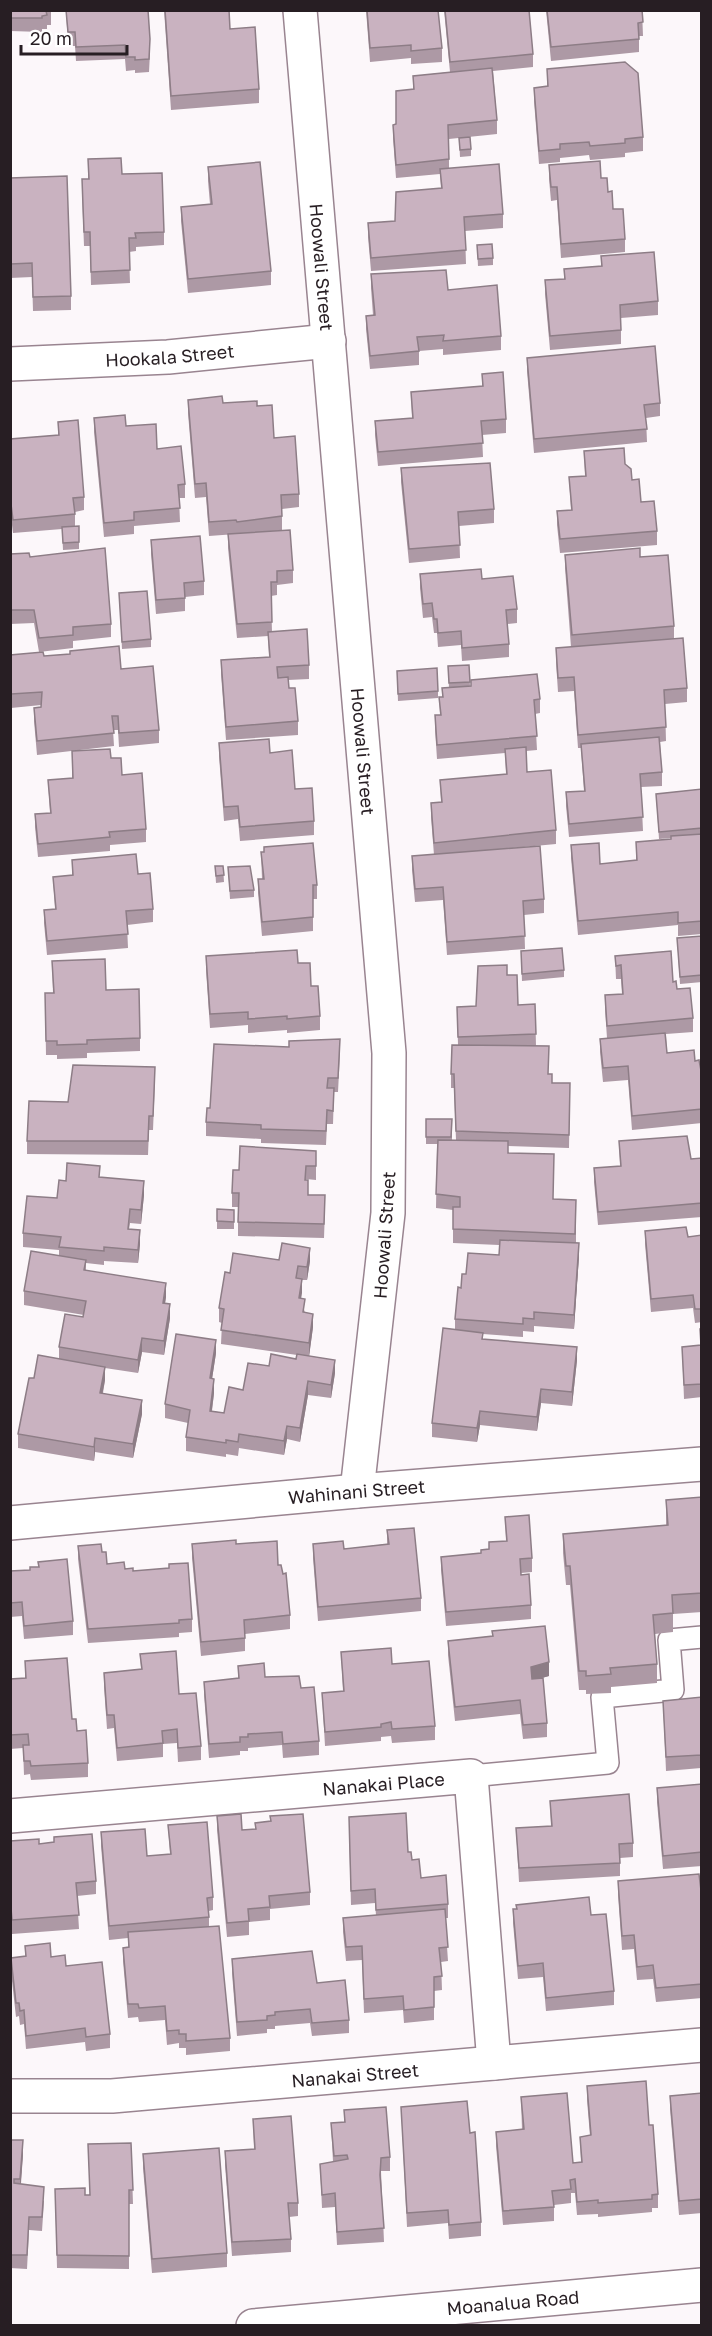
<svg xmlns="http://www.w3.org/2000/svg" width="712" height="2336" font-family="'Golos Text',sans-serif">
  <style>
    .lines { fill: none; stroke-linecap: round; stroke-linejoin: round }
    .service-casing { stroke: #998490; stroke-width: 24 }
    .minor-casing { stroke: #998490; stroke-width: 36 }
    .secondary-casing { stroke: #998490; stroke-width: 36 }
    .service { stroke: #fff; stroke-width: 21 }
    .minor { stroke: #fff; stroke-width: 33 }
    .secondary { stroke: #fff; stroke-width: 33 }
    .wall { fill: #ad99a5 }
    .shaded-wall { fill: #8d7d86 }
    .building { fill: #c9b2c0; stroke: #8d7d86; stroke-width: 1.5 }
    .labels { text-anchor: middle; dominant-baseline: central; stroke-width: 4.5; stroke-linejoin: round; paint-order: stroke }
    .street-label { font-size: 18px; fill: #271e23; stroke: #fff }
  </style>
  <rect width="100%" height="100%" fill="#fcf7fa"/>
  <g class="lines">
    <defs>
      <path id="service" d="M471 1776 608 1763 602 1697 673 1690 669 1640 702 1637"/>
      <g id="minor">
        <path id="s1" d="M300 10 389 1053 388 1213 357 1491"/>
        <path id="s2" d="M10 364 168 357 329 341"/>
        <path id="s3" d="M10 1523 357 1491 702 1464"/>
        <path id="s4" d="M10 1816 471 1776 494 2063"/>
        <path id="s5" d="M10 2096H112L702 2045"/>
      </g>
      <g id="secondary">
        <path id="s6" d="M253 2326 702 2285"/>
      </g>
    </defs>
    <use href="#service" class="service-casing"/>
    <use href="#minor" class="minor-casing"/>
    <use href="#secondary" class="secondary-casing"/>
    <use href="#service" class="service"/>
    <use href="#minor" class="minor"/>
    <use href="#secondary" class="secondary"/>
  </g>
  <g class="wall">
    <path d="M10 10H51V25H47V29H42V32L10 31Z"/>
    <path d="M66 10H148L150 53 149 72 135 73V70L126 71 125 59 76 61 75 46H68Z"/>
    <path d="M164 10H229L230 29 259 89V103L171 110Z"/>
    <path d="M366 10H438L442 48V62L411 64V58L370 62Z"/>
    <path d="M444 10H529L533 54V67L493 71 497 120V134L449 139V168L503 214V228L465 231 466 264 371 271 368 237V223L395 221 441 188 440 174 396 178 393 138V125L396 124 413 89V76L450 72Z"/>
    <path d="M546 10H642L643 36H639V52L551 61Z"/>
    <path d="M547 69 643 137V151L625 153V157L590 160 589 155 560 158V162L539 164 534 101V88L547 87Z"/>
    <path d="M459 138 471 149V156L460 157Z"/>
    <path d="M88 159 122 174 164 232V245L136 247V251L129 252 130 283 91 285 90 246H84L82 193V179H88Z"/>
    <path d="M549 165 601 178 608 192 613 209 625 239V252L561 258 557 200 551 201 549 179Z"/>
    <path d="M208 167 271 271V285L188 293 181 221V207L210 204 208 181Z"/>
    <path d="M10 178 71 296V310L33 311 32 277 10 278Z"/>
    <path d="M477 245 493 258V265L478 266Z"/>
    <path d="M601 256 658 301V315L621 318V344L550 350 545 294V280L564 279V269L601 266Z"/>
    <path d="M371 274 448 290 501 336V350L443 355V349L419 351V365L370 369 366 329V316L373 315 371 288Z"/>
    <path d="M527 358 660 403V416L646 418 647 442 534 453 527 371Z"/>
    <path d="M482 374 506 419V433L482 435 483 457 378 466 375 435V421L412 418 411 392 482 386Z"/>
    <path d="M188 400 257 406 274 438 299 494V507L282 509V530L270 532 293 570V583L277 585V595L271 596 272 632 309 665V679L288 680 289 688 298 721V735L226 740 221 674V660L269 657 268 636 237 638 228 548V534H236L209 536 206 497 195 498 188 413Z"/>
    <path d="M94 418 126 426 157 449 185 484V498H179L180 522 134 526V534L104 537 94 432Z"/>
    <path d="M58 422 84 497V510L75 512V526H79V549L63 550 62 529 13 533 10 509V439L58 435Z"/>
    <path d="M584 451 625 464 632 480 641 502 657 531V545L560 553 557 525V511L571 510 569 477 585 476Z"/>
    <path d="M401 468 494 509V523L459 526 460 558 409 563 401 482Z"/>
    <path d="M151 540 204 581V595L185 597V611L156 614 151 554Z"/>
    <path d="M10 554 30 557 111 624V637L73 641V648L39 652 34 623 10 624Z"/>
    <path d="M565 555 640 557 674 626V638L687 688V702L665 704 666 741 660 742 662 772V786L641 787 643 831 569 837 566 806V792L584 791 581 748H578L574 691 558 692 556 662V648L571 647 565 568Z"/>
    <path d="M420 574 517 609V623L507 624 509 644V657L462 661 461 645 438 647 437 633H434L432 617 423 618 420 588Z"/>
    <path d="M119 593 151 639V647L122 649Z"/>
    <path d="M10 655 44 656 121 669 159 730V743L119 747 118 730H113L114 746 37 755 34 721V708L41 707V705L11 708Z"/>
    <path d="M469 665 470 686H471V680L540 699V713L535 714 537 750 526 751 527 772 556 830V844L513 848 544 899V913L524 915 525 949 447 955 443 900 415 902 412 870V856L434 855 431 817V803L441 802 440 780 506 774 505 753 437 759 435 729V715H440L439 697H442V688H449L448 666Z"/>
    <path d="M397 671 438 691V698L398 701Z"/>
    <path d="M219 743 270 753 295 789 314 821V835L240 841 238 819 224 821 219 756Z"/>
    <path d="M72 751 111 758 122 775 146 829V842L110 845V851L38 857 35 827V814L50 813 48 780 72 778Z"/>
    <path d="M702 789V934L678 936V925L578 935 571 858V845L600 864 636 860V842L671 839V838L659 839 656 794Z"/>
    <path d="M261 852 317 885V899H313V931L262 936 258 893V879H262Z"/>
    <path d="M72 860 138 874 153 909V922L127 925 128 948 47 955 44 923V910L55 909 53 877 72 875Z"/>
    <path d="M215 866H223L224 882 216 883Z"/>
    <path d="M228 867 254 890V897L230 899Z"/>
    <path d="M702 936V982L680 984 677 938Z"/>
    <path d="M521 951 564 970V977L522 981Z"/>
    <path d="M206 956 298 963 311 986 320 1016V1030L287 1033V1030L248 1033V1025L210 1028 206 970Z"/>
    <path d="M615 956 673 982 693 1018V1032L666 1034 667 1053 695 1061 702 1076V1123L632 1130 628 1080 603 1082 600 1052V1039L607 1038 605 1009V995L622 994 621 979H616Z"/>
    <path d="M52 961 106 990 140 1038V1051L87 1053V1058L57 1059V1055H46L45 993H53Z"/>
    <path d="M507 975 518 1005 535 1004 536 1046 552 1083H570L569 1148 508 1146V1153L554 1199 576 1200V1243L579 1256 574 1329 534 1326V1332L523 1331V1337L483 1334V1339L577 1360 572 1406 541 1403 537 1431 480 1425 477 1442 432 1437V1423L455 1330V1319L461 1288 466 1274 499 1255V1245L453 1243V1210L436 1208 437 1144H426V1119H452V1140H456L454 1088H451V1074L458 1045 457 1007 476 1006Z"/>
    <path d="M340 1053 338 1092H334L333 1124H327L326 1145 261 1143V1139L206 1136V1122L210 1108Z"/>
    <path d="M155 1081 153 1130H149L148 1155 27 1154V1141L68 1102Z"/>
    <path d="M619 1141 691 1159 702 1158V1217L598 1225 594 1182V1168L620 1166Z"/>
    <path d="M316 1151V1180L306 1179 308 1195 325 1209 324 1238 238 1236V1207H232V1193L239 1170Z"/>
    <path d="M100 1177 144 1195 141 1224 130 1223 129 1230 140 1244 138 1263 104 1261V1265L86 1263V1270L166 1297 165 1303 170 1318 164 1355 142 1352 138 1373 105 1368V1380L103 1393 142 1414 133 1458 95 1452 94 1461 18 1448V1434L34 1378 59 1359V1347L83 1317 84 1315 24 1305V1291L59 1256V1250L23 1247V1233L57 1198 66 1181Z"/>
    <path d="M217 1209 234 1218V1229H217Z"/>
    <path d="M645 1231 688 1237 702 1235V1322L695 1323 693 1308 651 1312 645 1244Z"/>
    <path d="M279 1260 310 1261 307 1280H302L301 1298 305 1313 313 1327 309 1356 335 1373 331 1398 308 1395 300 1442 287 1439 284 1455 239 1448 238 1456 226 1454V1457L186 1451V1437L188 1423 165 1418V1404L216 1353 212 1379 214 1393 212 1411 224 1413 243 1390 269 1366 296 1359 297 1355 221 1344 222 1323 219 1322V1308L230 1273Z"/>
    <path d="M700 1329H702V1397L684 1399 682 1347 700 1345Z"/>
    <path d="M702 1497V1612L673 1614V1632L655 1634 657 1664V1683L611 1687V1693L586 1694V1690H579L570 1585H566L563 1553V1534L666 1525V1500Z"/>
    <path d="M505 1517 532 1558V1572L521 1573 531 1605V1619L446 1626 441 1570V1557L481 1553 489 1549V1542L506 1541Z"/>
    <path d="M387 1530 421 1598V1611L318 1621 313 1558V1544L344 1549 387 1544Z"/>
    <path d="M192 1544H236L278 1565 290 1615V1629L245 1634V1651L201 1656 192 1558Z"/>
    <path d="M78 1546 102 1552 107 1564 133 1571 192 1619V1632L179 1633V1637L88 1643 78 1559Z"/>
    <path d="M30 1567 73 1621V1635L24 1639 22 1616 10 1617V1571L30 1570Z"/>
    <path d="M492 1631 549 1676 538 1679 547 1723V1737L523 1739 520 1714 455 1721 448 1655V1641L492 1636Z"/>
    <path d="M341 1652 392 1664 435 1726V1740L392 1743 391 1736 381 1737V1741L325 1746 322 1693 343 1691Z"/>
    <path d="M140 1654 179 1694 201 1746V1760L178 1762 177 1743 163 1744V1757L117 1761 114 1728 107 1729 104 1687V1673L141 1669Z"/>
    <path d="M25 1661 72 1719 77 1731 88 1763V1777L31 1780 30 1774 24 1775 23 1748 10 1749V1679L25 1678Z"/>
    <path d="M238 1666 265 1677 301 1688 319 1741V1755L283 1758 282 1745 248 1748V1751H240V1755L209 1758 204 1695V1682L238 1678Z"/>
    <path d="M702 1697V1771L701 1768 666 1771 663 1701Z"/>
    <path d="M702 1784V1866L663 1869 657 1802V1788Z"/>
    <path d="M550 1801 633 1843V1857L620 1858V1876L519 1882 516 1828 551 1826Z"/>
    <path d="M217 1816 242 1830 255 1829V1823L270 1821V1816L310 1892V1905L270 1909V1920L249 1922V1935L227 1937 217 1830Z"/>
    <path d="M168 1825 213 1897V1910L209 1911V1927L230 2038V2051L186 2055V2048H179V2043L167 2045 165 2020 139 2022 138 2017 128 2018 123 1961V1948L128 1947V1938L109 1940 101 1846V1832L147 1856 170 1854Z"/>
    <path d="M349 1831 408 1852 421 1878 448 1904V1918H445L448 1961 441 1962 442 1990 434 1991V2020L404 2023 403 2010 364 2013 362 1960 346 1961 343 1932V1918L376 1915 375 1903 351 1905Z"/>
    <path d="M10 1841 39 1844 96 1881V1894L77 1896 79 1929 12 1934 10 1909Z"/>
    <path d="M618 1881 702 1899V1998L656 2002 653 1979 637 1980 634 1949 622 1950 618 1895Z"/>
    <path d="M513 1909 591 1915 614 1991V2005L546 2011 543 1977 518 1979 513 1923Z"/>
    <path d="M25 1946 51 1957 66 1966 110 2034V2048L86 2051 85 2042 26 2049 24 2024 20 2025 19 2016 16 2017 11 1972V1958L25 1956Z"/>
    <path d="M232 1959 317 1983 349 2020V2033L312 2036 310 2023 275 2026V2029H267V2033L237 2036 232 1973Z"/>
    <path d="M587 2086 649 2125 658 2194V2208H652V2212L598 2217V2214L577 2215 575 2193H571V2203L554 2205V2221L503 2225 496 2146V2132L522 2130 521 2097 573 2163 581 2162 580 2137 590 2136 587 2100Z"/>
    <path d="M702 2093V2213L679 2215 670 2109V2096Z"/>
    <path d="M401 2107 481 2222V2236L449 2239 448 2223 407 2227Z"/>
    <path d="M344 2110 390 2157V2171H381L384 2242 337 2245 335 2207 322 2208 320 2164 333 2162 331 2123 344 2122Z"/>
    <path d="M253 2119 298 2203V2216L289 2217 291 2239V2252L232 2256 225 2165V2151L254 2149Z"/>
    <path d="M10 2140 23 2154 21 2184 44 2201 42 2231 29 2230 27 2269 10 2268Z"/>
    <path d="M131 2143 133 2204H129V2269L57 2268 55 2189 85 2195H89Z"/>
    <path d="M143 2154 227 2253V2267L152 2273 143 2168Z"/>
  </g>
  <g class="shaded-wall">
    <path d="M144 1181V1195L141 1224V1210Z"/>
    <path d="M140 1230V1244L138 1263V1250Z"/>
    <path d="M579 1243V1256L574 1329V1315Z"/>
    <path d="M310 1248V1261L307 1280V1267Z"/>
    <path d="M302 1279V1293L299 1311V1298Z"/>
    <path d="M166 1283V1297L163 1316V1303Z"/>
    <path d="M170 1304V1318L164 1355V1341Z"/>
    <path d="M313 1314V1327L309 1357V1343Z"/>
    <path d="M142 1338V1352L138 1373V1360Z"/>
    <path d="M216 1340V1353L210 1392V1378Z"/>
    <path d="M577 1347V1360L572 1406V1392Z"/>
    <path d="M335 1360V1373L331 1398V1385Z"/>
    <path d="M105 1367V1380L100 1406V1393Z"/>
    <path d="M214 1379V1393L210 1424V1411Z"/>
    <path d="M308 1381V1395L300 1442V1428Z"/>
    <path d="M541 1389V1403L537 1431V1417Z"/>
    <path d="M142 1400V1414L133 1458V1444Z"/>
    <path d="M480 1411V1425L477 1442V1428Z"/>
    <path d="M287 1426V1439L284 1455V1441Z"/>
    <path d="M95 1438V1452L94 1461V1447Z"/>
    <path d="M549 1662V1676L531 1681V1667Z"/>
    <path d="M23 2140V2154L20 2193V2179Z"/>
  </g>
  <g class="building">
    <path d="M10 10H51V11H46L47 15 42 16V18H10Z"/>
    <path d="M66 10H148L150 39 149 59 135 60V57H126L125 45 76 47 75 32H68Z"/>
    <path d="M165 10H229L230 29 255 27 259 89 171 96Z"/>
    <path d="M367 10H438L442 48 411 51V45L370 48Z"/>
    <path d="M445 10H529L533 54 450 62Z"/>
    <path d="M547 10H642L643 22 638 23 639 39 551 47Z"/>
    <path d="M625 62 638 73 643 137 625 139V143L590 146 589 142 560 144V149L539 151 534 88 548 86 547 69Z"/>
    <path d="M492 68 497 120 448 125 449 159 396 165 393 125 396 124V91L414 89 413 76Z"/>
    <path d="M470 137 471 149 460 150 459 138Z"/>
    <path d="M121 158 122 174 162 173 164 232 135 233 136 238H129L130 270 91 272 90 232H84L82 179H89L88 159Z"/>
    <path d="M600 161 601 178H607L608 192 612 191 613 209H623L625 239 561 244 557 187H551L549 165Z"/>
    <path d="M260 162 271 271 188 279 181 207 212 204 208 167Z"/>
    <path d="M499 164 503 214 464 217 466 250 371 258 368 223 395 221 396 192 442 188 440 169Z"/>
    <path d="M67 176 71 296 33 297 32 263 10 264V178Z"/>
    <path d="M492 244 493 258 478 259 477 245Z"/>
    <path d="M654 252 658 301 620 305 621 330 550 336 545 280 565 279 564 269 602 266 601 256Z"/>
    <path d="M446 270 448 290 497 285 501 336 443 341 444 335 417 337 419 351 370 356 366 316 375 315 371 274Z"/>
    <path d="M655 346 660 403 644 405 647 429 534 439 527 358Z"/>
    <path d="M503 372 506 419 481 421 483 443 378 452 375 421 413 418 411 392 483 386 482 374Z"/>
    <path d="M222 396 223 403 257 401V406L272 405 274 438 295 436 299 494 281 495 282 516 237 522 236 520 209 522 206 483 195 484 188 400Z"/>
    <path d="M125 415 126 426 156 424 157 449 181 446 185 484 178 485 180 508 134 512V520L104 523 94 418Z"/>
    <path d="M78 420 84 497 73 498 75 514 13 520 10 496V439L59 435 58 422Z"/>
    <path d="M624 448 625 464 631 469 632 480 639 479 641 502 654 501 657 531 560 539 557 511 572 510 569 477 586 476 584 451Z"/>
    <path d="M490 463 494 509 458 512 460 545 409 549 401 468Z"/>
    <path d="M79 526V542L63 543 62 527Z"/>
    <path d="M290 530 293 570 277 571V582H271L272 622 237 624 228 534Z"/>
    <path d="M200 536 204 581 184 583 185 598 156 600 151 540Z"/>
    <path d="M105 548 111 624 73 627V635L39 638 34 610H10V554L29 553 30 557Z"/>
    <path d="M640 548V557L668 555 674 626 572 635 565 555Z"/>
    <path d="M481 569 482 579 513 576 517 609 506 610 509 644 462 648 461 631 438 633 437 619H434L432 603 423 604 420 574Z"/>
    <path d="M147 591 151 639 122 642 119 593Z"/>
    <path d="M307 629 309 665 277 667 278 678 288 677 289 688H295L298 721 226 727 221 660 270 657 268 632Z"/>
    <path d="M683 638 687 688 664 690 666 727 578 735 574 677 558 678 556 648Z"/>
    <path d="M119 646 121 669 153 666 159 730 119 733 118 716H112L114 733 37 741 34 708 41 707 42 692 11 694 10 655 43 652 44 656 70 654V651Z"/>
    <path d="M469 665 470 682 449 683 448 666Z"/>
    <path d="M437 668 438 691 398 694 397 671Z"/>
    <path d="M537 674 540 699 534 700 537 736 437 745 435 715H441L439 697H443L442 688 471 686V680Z"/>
    <path d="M659 737 662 772 640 774 643 817 569 824 566 792 585 791 581 744Z"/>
    <path d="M269 739 270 753 292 750 295 789 312 788 314 821 240 827 238 806 224 807 219 743Z"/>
    <path d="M526 747 527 772 551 770 556 830 434 843 431 803 442 802 440 780 507 774 505 749Z"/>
    <path d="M110 749 111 758H121L122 775 142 773 146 829 109 832 110 837 38 844 35 814 51 813 48 780 73 778 72 751Z"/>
    <path d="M702 789V828L659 832 656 794Z"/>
    <path d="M702 834V921L678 923V912L578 921 571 845 599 843 600 864 637 860 636 842 671 839V836Z"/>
    <path d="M313 843 317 885H313V917L262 922 258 879H264L261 852H264V847Z"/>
    <path d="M540 846 544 899 523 901 525 936 447 942 443 887 415 889 412 856Z"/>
    <path d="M136 854 138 874 150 873 153 909 126 911 128 934 47 941 44 910 56 909 53 877 73 875 72 860Z"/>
    <path d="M215 866H223L224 875 216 876Z"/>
    <path d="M250 866 254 890 230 891 228 867Z"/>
    <path d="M702 936V975L680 977 677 938Z"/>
    <path d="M562 948 564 970 522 974 521 951Z"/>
    <path d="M297 950 298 963H310L311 986H318L320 1016 287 1019V1016L248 1019V1012L210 1014 206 956Z"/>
    <path d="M671 951 673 982 676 981 677 989 690 988 693 1018 607 1026 605 995 623 994 621 965 616 966 615 956Z"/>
    <path d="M105 959 106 990 139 989 140 1038 87 1040V1044L57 1045V1041H46L45 993H54L52 961Z"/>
    <path d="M507 965V975H517L518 1005 535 1004 536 1034 458 1037 457 1007 476 1006 478 966Z"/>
    <path d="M665 1033 667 1053 694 1050 695 1061 699 1060 702 1076V1109L632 1116 628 1066 603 1068 600 1039Z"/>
    <path d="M340 1039 338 1078H328L327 1088H334L333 1111 327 1110 326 1131 261 1129V1125L206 1122 207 1108H210L214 1044 289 1047V1041Z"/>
    <path d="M452 1045 549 1046 548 1074H552V1083H570L569 1135 456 1131 454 1074H451Z"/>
    <path d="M73 1065 155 1067 153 1116H149L148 1141H27L29 1101 68 1102Z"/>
    <path d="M426 1119H452L451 1137H426Z"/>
    <path d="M687 1136 691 1159 702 1158V1203L598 1212 594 1168 621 1166 619 1141Z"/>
    <path d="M438 1140 508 1141V1153L554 1154 553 1199 576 1200 575 1234 453 1229V1207H460V1197L436 1194Z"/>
    <path d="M240 1146 316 1151V1166H306L305 1180H308V1195H325L324 1224 238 1222 239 1193H232L233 1170H239Z"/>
    <path d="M67 1163 100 1166 99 1177 144 1181 141 1210 130 1209 128 1229 140 1230 138 1250 104 1247V1251L59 1247 61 1237 23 1233 27 1196 57 1198 59 1180 66 1181Z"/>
    <path d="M217 1209 234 1210V1222L217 1221Z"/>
    <path d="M686 1227 688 1237 702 1235V1309H695L693 1295 651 1299 645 1231Z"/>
    <path d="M500 1240 579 1243 574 1315 534 1312V1319L523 1318V1324L455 1319 458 1287 461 1288 462 1274H466L468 1253 499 1255Z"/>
    <path d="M282 1243 310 1248 307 1267 298 1266 296 1278 302 1279 299 1298 305 1299 303 1312 313 1314 309 1343 221 1330 224 1309 219 1308 225 1272 230 1273 233 1253 279 1260Z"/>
    <path d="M31 1251 86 1260 84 1270 166 1283 163 1303 170 1304 164 1341 142 1338 138 1360 59 1347 65 1314 83 1317 86 1301 24 1291Z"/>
    <path d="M443 1328 483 1333 482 1339 577 1347 572 1392 541 1389 537 1417 480 1411 477 1428 432 1423Z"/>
    <path d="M700 1329H702V1384L684 1385 682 1347 701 1345Z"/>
    <path d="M176 1334 216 1340 210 1378 214 1379 210 1411 224 1413 229 1387 243 1390 248 1363 269 1366 271 1354 296 1359 297 1354 335 1360 331 1385 308 1381 300 1428 287 1426 284 1441 239 1434 238 1442 226 1440V1443L186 1437 190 1410 165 1404Z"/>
    <path d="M38 1355 105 1367 100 1393 142 1400 133 1444 95 1438 94 1447 18 1434 29 1378H34Z"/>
    <path d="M702 1497V1593L672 1595 673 1613 653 1615 657 1664 610 1668 611 1674 586 1676V1671H579L570 1566H566L563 1534 668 1525 666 1500Z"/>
    <path d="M529 1515 532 1558 520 1559 521 1575 529 1574 531 1605 446 1612 441 1557 481 1553V1550L489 1549V1542L507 1541 505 1517Z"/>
    <path d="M414 1528 421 1598 318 1607 313 1544 343 1541 344 1549 389 1544 387 1530Z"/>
    <path d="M236 1540V1544L277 1541 278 1565H281L283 1574 286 1573 290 1615 244 1620 245 1638 201 1642 192 1544Z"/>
    <path d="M101 1544 102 1552H106L107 1564 124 1562 125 1569 133 1568V1571L169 1568V1564L188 1563 192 1619 179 1620V1623L88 1629 78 1546Z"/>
    <path d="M67 1559 73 1621 24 1626 22 1602 10 1603V1571L30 1570V1567H39L38 1562Z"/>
    <path d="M545 1626 549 1662 531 1667 532 1679 543 1678 547 1723 523 1725 520 1700 455 1707 448 1641 493 1636 492 1631Z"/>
    <path d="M391 1648 392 1664 429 1661 435 1726 392 1729 391 1722 381 1724V1727L325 1732 322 1693 344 1691 341 1652Z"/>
    <path d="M176 1651 179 1694 196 1693 201 1746 178 1748 177 1729 162 1731 163 1743 117 1748 114 1715H107L104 1673 142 1669 140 1654Z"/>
    <path d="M67 1658 72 1719H76L77 1731 86 1730 88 1763 31 1766 30 1761H24L23 1745H29L28 1734 10 1735V1679L26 1678 25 1661Z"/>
    <path d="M264 1663 265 1677 299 1676 301 1688 314 1687 319 1741 283 1744 282 1732 248 1734V1737H240V1742L209 1744 204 1682 239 1678 238 1666Z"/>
    <path d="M702 1697V1758L701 1755 666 1757 663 1701Z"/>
    <path d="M702 1784V1852L663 1856 657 1788Z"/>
    <path d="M629 1794 633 1843 619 1844 620 1863 519 1868 516 1828 552 1826 550 1801Z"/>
    <path d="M406 1813 408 1852H411L412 1860 419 1859 421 1878 446 1875 448 1904 376 1910 375 1889 351 1891 349 1817Z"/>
    <path d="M241 1814 242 1830 256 1829 255 1823 271 1821 270 1816 303 1814 310 1892 269 1896 270 1907 248 1909 249 1921 227 1923 217 1816Z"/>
    <path d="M207 1822 213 1897 207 1898 209 1917 109 1926 101 1832 145 1829 147 1856 171 1854 168 1825Z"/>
    <path d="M92 1834 96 1881 76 1883 79 1915 12 1920 10 1896V1841L39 1839V1844L54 1842V1837Z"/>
    <path d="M699 1874 702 1899V1984L656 1988 653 1965 637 1967 634 1935 622 1936 618 1881Z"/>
    <path d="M589 1897 591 1915 606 1914 614 1991 546 1998 543 1963 518 1966 513 1909H517L516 1905Z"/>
    <path d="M445 1909 448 1947 439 1948 442 1976 434 1977V2007L404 2010 403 1996 364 1999 362 1946 346 1947 343 1918Z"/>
    <path d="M219 1926 230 2038 186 2041V2034H179V2030L167 2031 165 2006 139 2008 138 2004H128L123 1948 129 1947 128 1932Z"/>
    <path d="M50 1943 51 1957 65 1955 66 1966 102 1962 110 2034 86 2037 85 2028 26 2036 24 2010 20 2011 19 2003H16L11 1958 26 1956 25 1946Z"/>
    <path d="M312 1951 317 1983 345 1980 349 2020 312 2023 310 2009 275 2012V2015L267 2016V2020L237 2022 232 1959Z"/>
    <path d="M646 2081 649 2125H653L658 2194 652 2195V2199L598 2203V2200L577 2202 575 2179 570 2180 571 2189 552 2191 554 2207 503 2211 496 2132 524 2129 521 2097 567 2093 573 2163 582 2162 580 2137 591 2135 587 2086Z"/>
    <path d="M702 2093V2199L679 2201 670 2096Z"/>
    <path d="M467 2101 470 2133 475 2132 481 2222 449 2225 448 2210 407 2213 401 2107Z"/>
    <path d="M386 2107 390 2157 381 2158 380 2175 384 2228 337 2232 335 2193 322 2195 320 2164 348 2159 347 2155 334 2156 331 2123 345 2122 344 2110Z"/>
    <path d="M291 2116 298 2203H288L291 2239 232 2242 225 2151 255 2149 253 2119Z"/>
    <path d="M10 2140H23L20 2179H14V2183L44 2187 42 2217H29L27 2255H10Z"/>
    <path d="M131 2143 133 2190H129V2256L57 2255 55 2189 85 2188V2195H90L88 2144Z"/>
    <path d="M219 2148 227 2253 152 2259 143 2154Z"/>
  </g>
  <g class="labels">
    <g class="street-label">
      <text stroke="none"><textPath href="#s1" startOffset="258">Hoowali Street</textPath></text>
      <text stroke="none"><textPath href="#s2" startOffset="160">Hookala Street</textPath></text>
      <text stroke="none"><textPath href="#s1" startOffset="744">Hoowali Street</textPath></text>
      <text transform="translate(384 1235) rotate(-86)">Hoowali Street</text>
      <text stroke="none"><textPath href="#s3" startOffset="348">Wahinani Street</textPath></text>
      <text stroke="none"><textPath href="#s4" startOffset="375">Nanakai Place</textPath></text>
      <text stroke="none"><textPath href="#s5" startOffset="346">Nanakai Street</textPath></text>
      <text stroke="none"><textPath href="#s6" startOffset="261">Moanalua Road</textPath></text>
    </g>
  </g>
  <rect width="712" height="2336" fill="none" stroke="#271e23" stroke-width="24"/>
  <path d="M21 45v9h106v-9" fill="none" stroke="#271e23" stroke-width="3"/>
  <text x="30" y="45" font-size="18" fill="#271e23" stroke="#ffffff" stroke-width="4.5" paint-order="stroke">20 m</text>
</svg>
